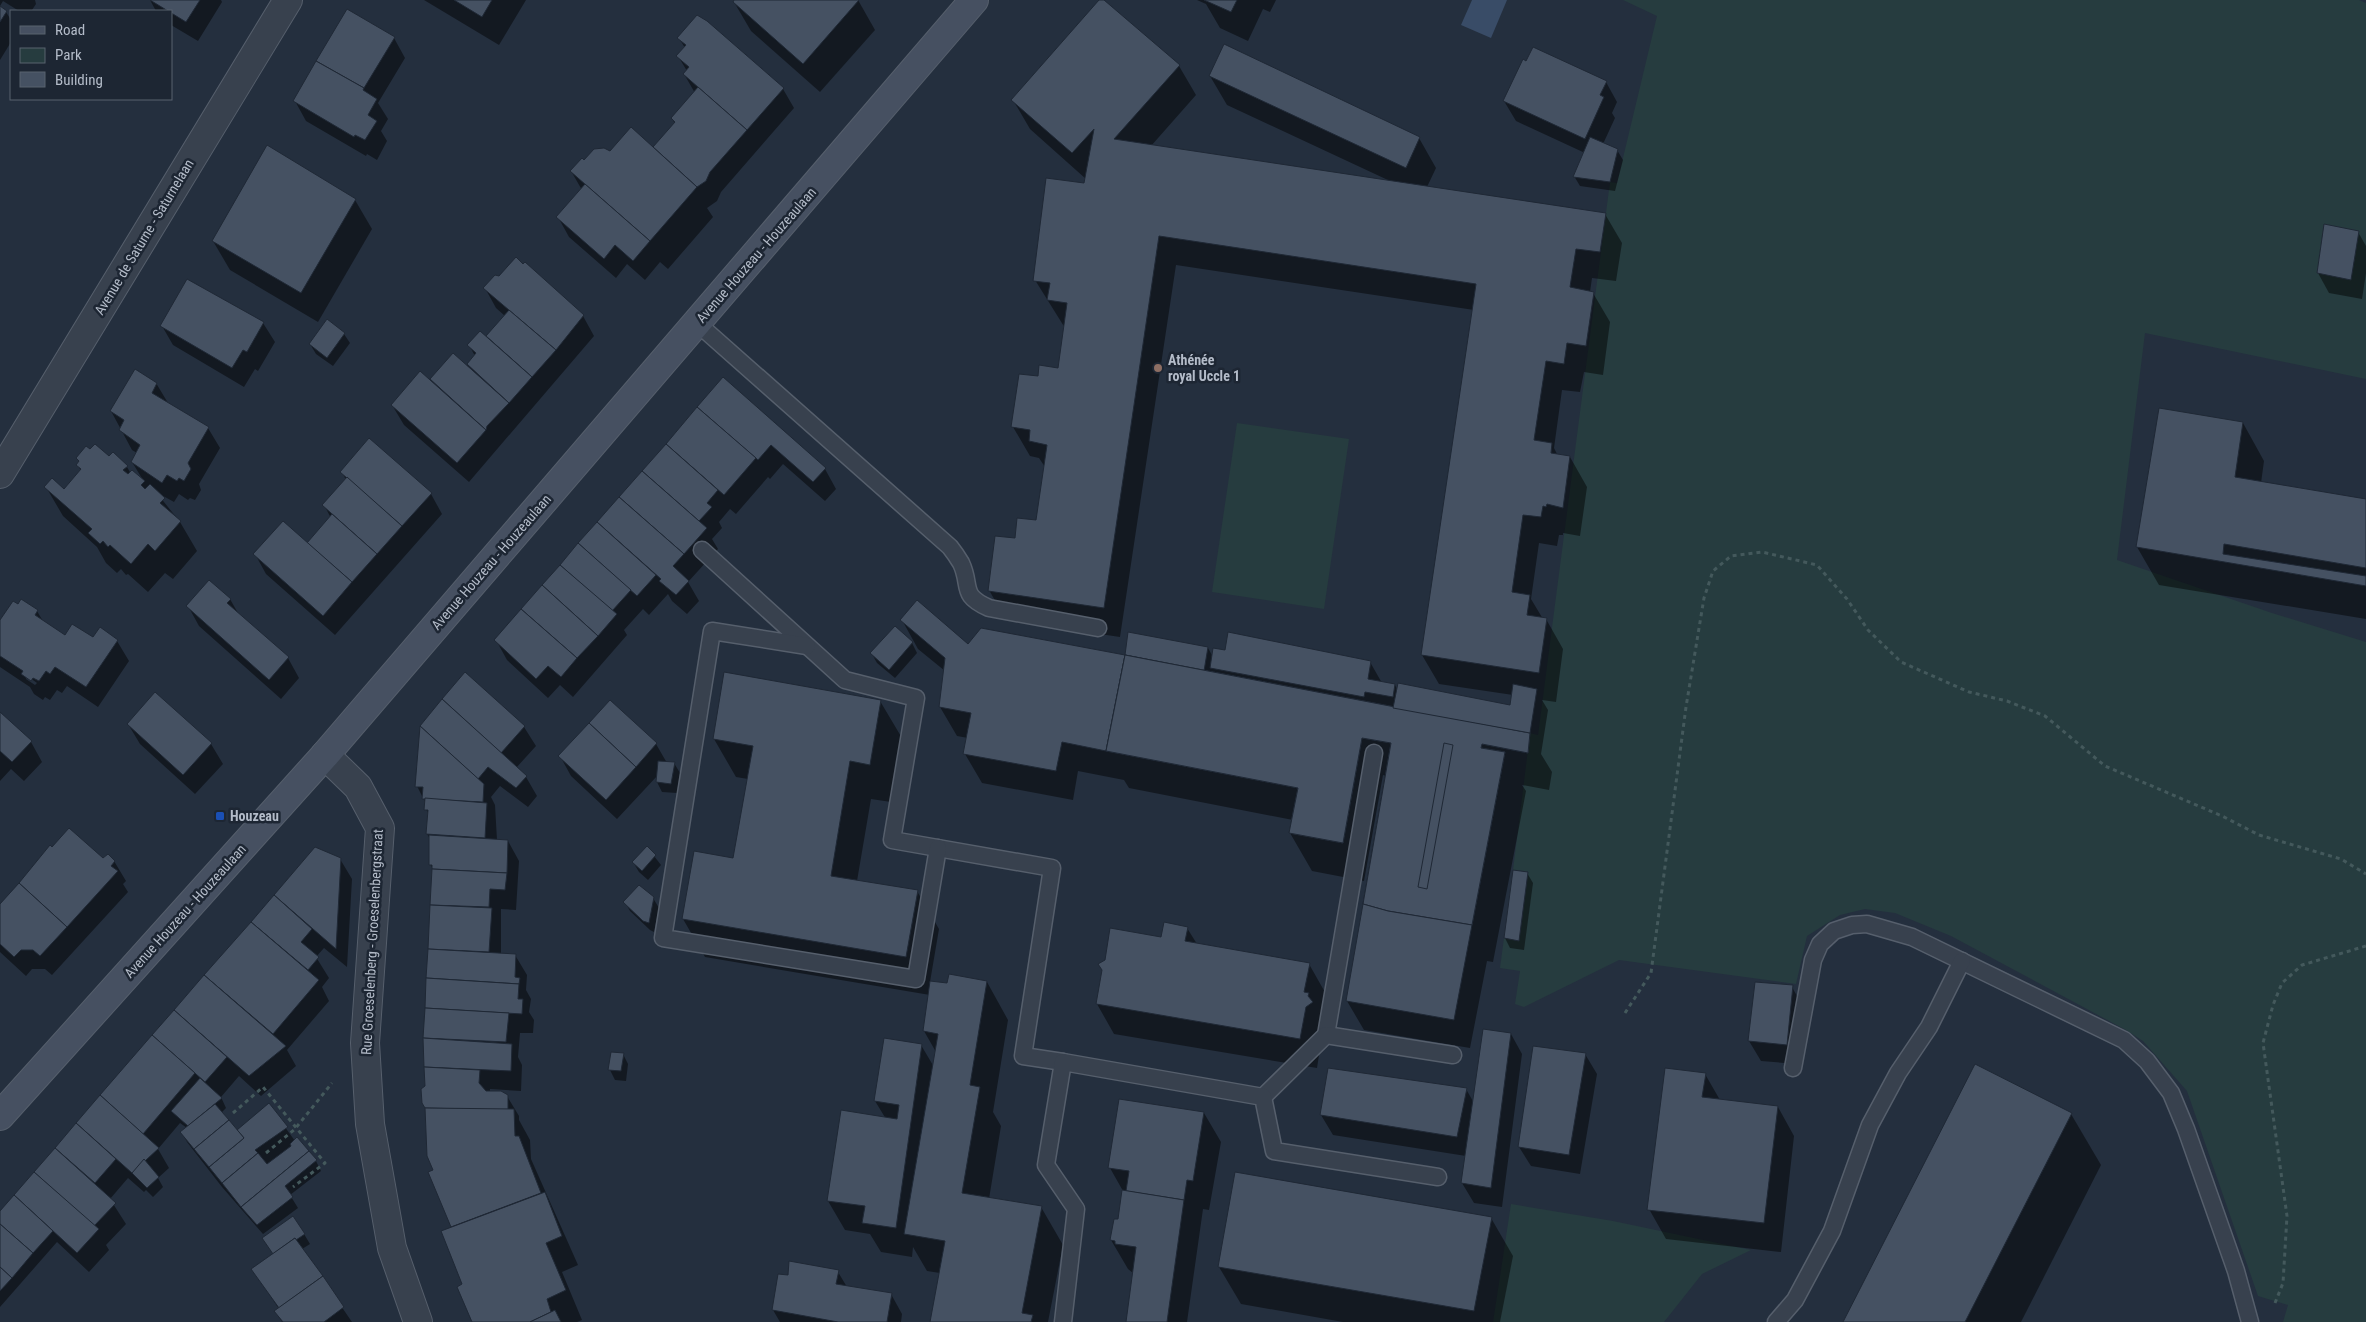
<svg xmlns="http://www.w3.org/2000/svg" width="2366" height="1322" font-family="'Roboto Condensed',sans-serif">
  <style>
    .green { fill: #263c3f }
    .water { fill: #394c67 }
    .shadow { fill: #0007; fill-rule: evenodd }
    .building { fill: #455162; stroke: #1f2835; fill-rule: evenodd }
    .lines { fill: none; stroke-linecap: round; stroke-linejoin: round }
    .lane-casing { stroke: #565f6c; stroke-width: 19 }
    .street-casing { stroke: #565f6c; stroke-width: 30 }
    .secondary-casing { stroke: #565f6c; stroke-width: 30 }
    .path { stroke: #44595c; stroke-width: 3; stroke-dasharray: 4 4; stroke-linecap: butt }
    .lane { stroke: #38414e; stroke-width: 16 }
    .street { stroke: #38414e; stroke-width: 28 }
    .secondary { stroke: #465061; stroke-width: 28 }
    .education-dot { fill: #8d6e63; stroke: #1d2633; stroke-width: 2 }
    .transit-dot { fill: #1a4fb4; stroke: #1d2633; stroke-width: 2 }
    .labels { text-anchor: middle; dominant-baseline: central; stroke-width: 5; stroke-linejoin: round; paint-order: stroke }
    .street-label { font-size: 14px; fill: #b4bcc9; stroke: #1d2633 }
    .poi-label { font-size: 14px; font-weight: bold; fill: #b4bcc9; stroke: #1d2633; text-anchor: start }
  </style>
  <rect width="100%" height="100%" fill="#242f3e"/>
  <g class="green">
    <path d="M1623 0H2359L2366 3V379L2145 333 2117 560 2272 613 2366 642V1322H2283L2288 1305 2258 1296 2187 1091 2143 1041 2126 1030 1951 936 1895 913 1865 909 1840 915 1807 936 1796 984 1619 960 1524 1007 1515 1004 1520 971 1500 968 1504 938 1519 941 1528 872 1513 870 1530 733 1538 735 1610 182 1617 183 1657 16Z"/>
    <path d="M1237 423 1349 439 1324 609 1212 592Z"/>
    <path d="M1511 1204 1613 1221 1751 1250 1702 1274 1664 1322H1493Z"/>
  </g>
  <path class="water" d="M1472 0H1507L1491 38 1461 25Z"/>
  <g class="shadow">
    <path d="M0 0H35L36 4 32 10 19 11 3 1 0 6Z"/>
    <path d="M150 0H221L222 2 198 41 171 25V11H156Z"/>
    <path d="M424 0H526L499 45Z"/>
    <path d="M736 0H858L875 30 820 92 751 31 734 2Z"/>
    <path d="M1100 0 1179 66 1196 95 1151 146 1390 181 1227 105 1210 76 1419 138 1436 168 1427 187 1605 214 1622 243 1616 281 1592 278 1590 292 1593 293 1610 322 1603 375 1584 372 1580 392 1562 390 1554 448 1558 456 1570 457 1587 487 1580 536 1563 533V535H1559L1557 546 1539 543 1531 599 1543 619H1546L1563 649 1556 702 1542 700 1548 710 1541 754 1552 772 1549 790 1522 785 1526 791 1493 962 1487 961 1470 1048 1364 1030 1347 1001 1386 776 1383 775 1364 881 1312 871 1290 833 1293 820 1129 788 1124 780 1078 771 1073 800 982 783 965 754 968 738 957 736 940 707 945 671 918 649 902 620 968 646 1126 657 1208 648 1213 657 1226 651 1370 662 1382 683 1395 685 1398 691 1511 706 1513 695 1439 684 1422 655 1474 310 1176 265 1120 637 1006 620 989 590 1016 540 1037 522 1045 467 1039 458 1030 456 1013 427 1039 378 1059 369 1065 328 1035 280 1085 184 1086 179 1030 129 1013 100Z"/>
    <path d="M1197 0H1276L1270 12 1263 9 1248 41 1220 28 1206 4Z"/>
    <path d="M0 8 6 12 11 20V42L0 60Z"/>
    <path d="M394 38 405 58 378 103 388 119 381 131 387 141 377 160 367 154 366 156 306 121 295 101Z"/>
    <path d="M679 38 783 89 794 108 721 192 717 201 707 208 713 217 668 269 660 262 645 280 627 264 616 278 569 237 558 217 582 190 571 171 584 162 610 153 653 149 675 124 672 118 695 93 684 74 687 71 678 56 685 48Z"/>
    <path d="M1606 82 1617 102 1612 113 1615 118 1603 144 1617 150 1623 160 1615 191 1580 186 1574 176 1585 153 1516 121 1504 101Z"/>
    <path d="M355 200 372 229 318 322 230 270 213 241Z"/>
    <path d="M2358 232 2366 246V273L2362 299 2329 293 2318 273Z"/>
    <path d="M485 288 583 316 594 336 469 482 404 425 392 405 430 381 453 354 467 366 475 356 469 345 486 338 505 316 496 308Z"/>
    <path d="M263 323 275 342 258 371 255 369 244 387 173 345 162 326Z"/>
    <path d="M344 334 350 343 333 366 316 354 310 344Z"/>
    <path d="M724 379 825 469 836 489 825 501 783 464 770 479 768 477 736 514 730 509 719 522 722 528 712 539 718 549 688 582 699 601 687 614 672 601 668 594 649 615 643 609 624 630 627 635 573 697 560 685 548 698 507 660 496 640Z"/>
    <path d="M156 383 168 403 208 428 220 448 199 484 201 490 195 500 190 498 188 500 179 494 174 502 156 492 180 522 197 551 173 579 165 573 148 592 128 574 126 575 121 569 117 573 106 563 97 547 63 516 46 487 64 491 81 471 78 465 109 458 127 467 131 474 143 480 132 462 137 453 132 450 111 411Z"/>
    <path d="M2243 423 2264 461 2261 483 2366 500V619L2159 585 2137 547Z"/>
    <path d="M342 472 431 494 442 514 335 635 266 574 255 554 307 544 331 518 324 505 346 480Z"/>
    <path d="M230 599 239 615 288 658 299 678 281 699 199 626 188 606Z"/>
    <path d="M18 606 37 611 44 623 65 637 117 641 129 661 98 707 67 686 62 693 57 690 50 700 45 697 43 700 34 694 30 687 0 667V622ZM26 675 37 683 35 685 26 679Z"/>
    <path d="M912 643 917 653 895 678 877 663 872 654Z"/>
    <path d="M155 694 211 744 223 764 195 794 140 744 128 724Z"/>
    <path d="M880 701 902 738 891 802 871 799 857 881 917 891 939 929 930 982 948 985 987 982 1008 1020 993 1112 1001 1126 989 1199 1041 1207 1063 1245 1048 1322H931L940 1273 927 1271 913 1247 912 1257 881 1252 870 1234 845 1230 828 1201 886 1119 875 1101 921 1045 934 1067 936 1052 924 1031 930 995 705 957 683 919 734 860 748 779 736 777 714 739Z"/>
    <path d="M610 702 656 744 667 763H674L680 773 677 793 662 792 657 782 658 775 617 819 571 776 560 756Z"/>
    <path d="M0 713 31 742 42 762 24 781 11 769 0 781Z"/>
    <path d="M524 727 536 746 516 768 526 777 537 796 528 807 500 786 491 797 495 805 497 840 508 841 519 861 516 910 501 909V954L515 955 527 975 526 990 531 999 529 1012 534 1020 533 1033H520L518 1057 522 1065 521 1091 490 1089V1092L507 1096 519 1116V1120L530 1140 531 1159 578 1265 562 1272 582 1320 577 1322H474L453 1228 430 1173 434 1171 426 1086 424 1038 433 869 430 864V839L427 834 429 815 426 809V804L417 786Z"/>
    <path d="M50 847 114 861 126 881 123 884 128 892 52 975 45 969H32L26 976 0 952V906L37 865 35 863Z"/>
    <path d="M647 847 661 865 648 880 639 872 633 862Z"/>
    <path d="M315 849 340 859 352 879 347 967 324 948 316 957 329 978 322 987 329 1001 287 1050 296 1066 261 1096 239 1076 221 1097 226 1108 221 1113 237 1131 269 1105 295 1141 297 1139 316 1161 321 1171 290 1195 298 1208 263 1234 222 1187 187 1142 182 1132 187 1128 180 1123 158 1149 169 1168 158 1178 163 1187 153 1197 146 1190 144 1192 128 1178 110 1199 126 1224 106 1245 109 1250 89 1272 57 1242 0 1307V1213Z"/>
    <path d="M1514 871 1527 873 1533 883 1524 950 1510 948 1505 938Z"/>
    <path d="M653 898 659 908 654 932 650 930 630 911 625 902Z"/>
    <path d="M1187 928 1197 944 1309 964 1326 994 1322 1036 1317 1068 1114 1034 1097 1004 1162 939Z"/>
    <path d="M1792 987 1803 1007 1798 1064 1761 1061 1749 1041Z"/>
    <path d="M1511 1034 1522 1054 1502 1207 1474 1203 1462 1183 1466 1156 1333 1135 1321 1115 1466 1089 1474 1103Z"/>
    <path d="M623 1054 628 1064 626 1081 615 1080 610 1070Z"/>
    <path d="M1585 1054 1597 1074 1580 1174 1531 1166 1519 1147Z"/>
    <path d="M1705 1074 1720 1100 1778 1107 1794 1136 1781 1252 1666 1239 1649 1209Z"/>
    <path d="M1204 1113 1221 1142 1209 1210 1203 1209 1187 1322H1128L1133 1273 1128 1269 1111 1240 1119 1221 1123 1191 1110 1168Z"/>
    <path d="M2071 1114 2101 1165 2021 1322H1844Z"/>
    <path d="M1491 1218 1513 1256 1500 1322H1343L1241 1304 1219 1267Z"/>
    <path d="M304 1234 310 1244 302 1249 352 1322H282L276 1311 279 1309 253 1270Z"/>
    <path d="M838 1272 847 1287 891 1294 902 1314 901 1322H780L773 1310 789 1277Z"/>
  </g>
  <g class="building">
    <path d="M150 0H200L186 22Z"/>
    <path d="M454 0H492L482 17Z"/>
    <path d="M734 0H859L803 64 733 2Z"/>
    <path d="M1099 0H1104L1180 65 1114 139 1606 213 1600 252 1576 249 1570 287 1594 292 1586 346 1567 343 1564 364 1546 361 1534 440 1552 443 1551 453 1570 456 1563 508 1547 504 1546 507 1543 506 1541 517 1523 515 1512 592 1530 595 1527 615 1547 618 1539 673 1421 655 1476 284 1159 236 1104 608 988 591 995 536 1015 538 1017 518 1036 520 1047 445 1029 441 1030 430 1011 427 1019 374 1038 376 1039 365 1058 368 1067 303 1047 300 1050 283 1033 281 1046 178 1084 183 1094 129 1072 153 1011 100Z"/>
    <path d="M1204 0H1237L1231 12Z"/>
    <path d="M0 6 7 11 0 22Z"/>
    <path d="M347 9 395 37 364 88 316 61Z"/>
    <path d="M697 15 707 21 784 88 747 130 683 74 689 67 676 56 686 45 677 38Z"/>
    <path d="M1224 44 1420 137 1406 168 1209 76Z"/>
    <path d="M1533 47 1607 81 1600 95 1604 97 1585 139 1503 101 1523 59 1526 61Z"/>
    <path d="M316 61 364 88 363 90 377 99 368 115 377 121 365 140 355 135 354 137 293 101Z"/>
    <path d="M698 87 747 130 710 172 706 181 697 187 653 147 675 122 671 118Z"/>
    <path d="M631 127 697 187 650 241 570 171 582 158 584 160 594 149 604 148 610 151Z"/>
    <path d="M1590 137 1618 149 1610 182 1573 177Z"/>
    <path d="M267 145 356 199 301 293 212 241Z"/>
    <path d="M585 184 650 241 633 261 615 245 604 259 556 217Z"/>
    <path d="M2324 224 2359 231 2351 280 2317 273Z"/>
    <path d="M516 257 523 264 525 262 584 315 556 350 483 288 495 275 499 276Z"/>
    <path d="M187 279 264 322 247 352 243 350 232 368 160 326Z"/>
    <path d="M509 310 556 350 532 377 486 336Z"/>
    <path d="M327 319 345 333 327 358 309 344Z"/>
    <path d="M480 331 532 377 509 403 467 364 476 353 467 345Z"/>
    <path d="M453 353 509 403 487 426 486 430 430 379Z"/>
    <path d="M135 369 157 383 152 393 209 427 188 463 191 469 184 481 179 478 177 481 167 475 162 483 131 462 140 445 119 430 124 420 110 411Z"/>
    <path d="M420 371 486 430 457 463 391 405Z"/>
    <path d="M723 377 826 468 813 482 771 445 758 460 697 407Z"/>
    <path d="M697 407 756 458 724 495 666 444Z"/>
    <path d="M2159 408 2243 422 2235 477 2366 499V568L2224 544 2223 554 2366 576V586L2136 547Z"/>
    <path d="M369 438 432 493 402 526 340 472Z"/>
    <path d="M95 444 109 456 113 452 128 466 123 470 128 474 132 470 145 481 141 485 145 489 150 484 165 498 160 503 181 521 155 551 148 544 131 564 110 545 108 547 103 541 100 544 88 533 92 529 44 487 52 478 64 489 81 469 76 465 79 461 76 458 86 446 90 449Z"/>
    <path d="M666 444 718 490 707 503 712 507 699 521 642 471Z"/>
    <path d="M642 471 707 528 684 554 619 497Z"/>
    <path d="M347 477 402 526 377 554 322 505Z"/>
    <path d="M619 497 684 554 673 566 689 581 676 595 659 581 661 579 597 522Z"/>
    <path d="M332 514 377 554 352 582 307 543Z"/>
    <path d="M283 521 352 582 323 616 253 554Z"/>
    <path d="M597 522 656 575 637 596 578 543Z"/>
    <path d="M578 543 631 590 612 611 560 565Z"/>
    <path d="M560 565 617 614 598 636 542 585Z"/>
    <path d="M209 580 231 599 227 603 289 657 269 680 186 606Z"/>
    <path d="M542 585 598 636 577 658 521 609Z"/>
    <path d="M21 599 38 610 35 615 65 635 72 624 93 637 100 627 118 640 86 687 55 667 50 674 46 671 39 681 33 678 31 681 21 674 23 671 0 656V620L13 601 18 604Z"/>
    <path d="M917 600 968 644 981 628 1125 655 1106 751 1062 742 1056 771 963 754 971 713 939 707 945 658 900 620Z"/>
    <path d="M521 609 577 658 561 677 548 666 536 679 494 640Z"/>
    <path d="M895 626 913 642 889 670 870 653Z"/>
    <path d="M1128 632 1208 647 1204 671 1125 655Z"/>
    <path d="M1228 632 1371 661 1368 679 1395 684 1393 697 1365 692 1364 697 1210 668 1213 648 1225 650Z"/>
    <path d="M1125 655 1530 733 1528 753 1482 744 1481 748 1505 752 1472 925 1388 911 1363 904 1391 743 1362 738 1343 843 1289 833 1298 788 1106 751ZM1444 743 1453 745 1427 889 1418 887Z"/>
    <path d="M1125 655 1530 733 1528 753 1482 744 1481 748 1505 752 1472 925 1388 911 1363 904 1391 743 1362 738 1343 843 1289 833 1298 788 1106 751Z"/>
    <path d="M465 672 525 726 501 753 442 699Z"/>
    <path d="M724 672 881 700 870 765 850 761 831 876 918 890 906 957 682 919 694 851 733 858 753 746 713 739Z"/>
    <path d="M1398 683 1510 705 1513 684 1537 689 1530 733 1393 708Z"/>
    <path d="M155 692 212 743 183 775 127 724Z"/>
    <path d="M442 699 527 776 516 788 488 767 478 779 420 726Z"/>
    <path d="M610 700 657 743 636 767 589 723Z"/>
    <path d="M0 712 32 741 12 762 0 751Z"/>
    <path d="M589 723 636 767 606 800 558 756Z"/>
    <path d="M420 726 484 784 483 802 422 799 423 787H415Z"/>
    <path d="M1444 743 1453 745 1427 889 1418 887Z"/>
    <path d="M658 761 675 762 671 784 656 782Z"/>
    <path d="M425 798 487 803 485 838 426 834 428 810H424Z"/>
    <path d="M69 828 103 858 108 854 115 861 111 866 118 871 67 927 19 883 50 845 52 847Z"/>
    <path d="M429 835 508 840 507 873 432 869V865H429Z"/>
    <path d="M647 846 656 855 642 871 632 862Z"/>
    <path d="M315 847 341 858 336 949 274 895Z"/>
    <path d="M432 869 507 873 505 890 490 889 489 907 430 905Z"/>
    <path d="M1513 870 1528 872 1519 941 1504 938Z"/>
    <path d="M19 883 67 927 40 956 33 950H21L14 957 0 944V904Z"/>
    <path d="M639 885 654 897 649 923 643 921 623 902Z"/>
    <path d="M274 895 312 929 301 942 319 957 308 970 251 922Z"/>
    <path d="M1363 904 1388 911 1472 925 1454 1020 1346 1001Z"/>
    <path d="M430 905 492 908 489 952 428 949Z"/>
    <path d="M251 922 319 980 273 1034 204 975Z"/>
    <path d="M1164 922 1188 927 1185 941 1310 963 1304 992 1309 993 1308 996 1313 1002 1306 1007 1300 1039 1096 1004 1102 970 1098 964 1105 960 1110 928 1161 937Z"/>
    <path d="M428 949 516 954 515 977 520 978 519 984 426 978Z"/>
    <path d="M949 974 987 981 970 1085 980 1087 962 1193 1042 1206 1022 1313 1033 1315 1031 1322H930L945 1241 904 1234 938 1034 923 1031 930 981 947 983Z"/>
    <path d="M204 975 286 1046 249 1076 174 1010Z"/>
    <path d="M426 978 519 984 518 999H523L522 1014 425 1008Z"/>
    <path d="M1755 982 1793 985 1787 1045 1748 1041Z"/>
    <path d="M425 1008 509 1013 506 1042 423 1038Z"/>
    <path d="M174 1010 227 1057 205 1082 152 1035Z"/>
    <path d="M1483 1029 1511 1033 1491 1188 1461 1183Z"/>
    <path d="M152 1035 195 1073 143 1134 100 1095Z"/>
    <path d="M423 1038 512 1044 511 1071 424 1067Z"/>
    <path d="M884 1038 922 1044 896 1228 862 1223 865 1206 827 1201 841 1110 897 1119 899 1105 874 1101Z"/>
    <path d="M1533 1046 1586 1053 1569 1155 1518 1147Z"/>
    <path d="M611 1052 624 1053 621 1071 608 1070Z"/>
    <path d="M1975 1064 2072 1113 1965 1322H1843Z"/>
    <path d="M424 1067 480 1070 479 1083 486 1091H501L508 1095V1110L425 1108 422 1103 421 1089 425 1086Z"/>
    <path d="M1328 1068 1467 1088 1457 1137 1320 1115Z"/>
    <path d="M1665 1068 1706 1073 1702 1097 1778 1106 1764 1223 1647 1210Z"/>
    <path d="M200 1078 222 1098 188 1126 171 1111Z"/>
    <path d="M100 1095 159 1148 132 1173 76 1123Z"/>
    <path d="M1119 1099 1204 1112 1193 1181 1187 1180 1184 1200 1126 1191 1129 1171 1108 1168Z"/>
    <path d="M269 1103 288 1127 255 1150 258 1153 222 1183 209 1167 244 1138 237 1130Z"/>
    <path d="M215 1104 229 1120 194 1149 180 1132Z"/>
    <path d="M425 1108 514 1109 515 1136H519L541 1193 451 1227 428 1172 433 1170 427 1156Z"/>
    <path d="M229 1120 244 1138 209 1167 194 1149Z"/>
    <path d="M76 1123 116 1159 95 1183 55 1148Z"/>
    <path d="M297 1137 309 1151 241 1207 222 1183 258 1153 267 1164 291 1146 290 1144Z"/>
    <path d="M55 1148 116 1203 94 1226 34 1172Z"/>
    <path d="M309 1151 317 1160 285 1186 293 1197 257 1225 241 1207Z"/>
    <path d="M144 1159 159 1177 147 1188 132 1173Z"/>
    <path d="M34 1172 99 1229 77 1253 14 1195Z"/>
    <path d="M1235 1172 1492 1217 1474 1311 1218 1267Z"/>
    <path d="M1122 1190 1184 1200 1167 1322H1126L1136 1247 1115 1244V1241L1110 1240 1114 1219H1118Z"/>
    <path d="M545 1192 562 1236 546 1243 566 1290 547 1299 551 1312 530 1322H472L457 1287 462 1284 441 1231Z"/>
    <path d="M14 1195 53 1231 33 1253 0 1224V1211Z"/>
    <path d="M293 1216 305 1234 296 1240 295 1238 273 1254 262 1238Z"/>
    <path d="M0 1224 33 1253 12 1278 0 1267Z"/>
    <path d="M295 1238 323 1276 279 1308 251 1269Z"/>
    <path d="M789 1261 839 1270 836 1284 892 1293 887 1322H838L772 1310 778 1274 788 1275Z"/>
    <path d="M0 1267 12 1278 0 1291Z"/>
    <path d="M323 1276 344 1307 324 1322H283L274 1311Z"/>
    <path d="M555 1310 561 1322H530L551 1312Z"/>
  </g>
  <g class="lines">
    <defs>
      <g id="lane">
        <path d="M697 323 950 547C954 552 958 558 961 563 972 586 959 595 989 608L1098 628"/>
        <path d="M702 550 845 680 916 698 892 840 1052 868 1023 1056 1063 1062"/>
        <path d="M807 646 712 631 663 938 916 979 938 848"/>
        <path d="M1326 1035 1374 753"/>
        <path d="M1793 1068 1813 960 1820 944 1834 931 1852 925 1867 924 1912 937 2124 1040 2147 1061 2171 1093 2186 1129 2236 1271 2250 1322"/>
        <path d="M1263 1097 1326 1035 1453 1055"/>
        <path d="M1063 1322 1076 1209 1046 1165 1063 1062 1263 1097 1274 1151 1438 1177"/>
        <path d="M1776 1322 1795 1300 1832 1231 1870 1125 1898 1073 1929 1027 1962 961"/>
      </g>
      <g id="street">
        <path d="M0 474 288 0"/>
        <path d="M325 755 358 787 380 828 365 1043 370 1124 392 1248 418 1322"/>
      </g>
      <path id="secondary" d="M0 1116 325 755 974 0"/>
    </defs>
    <use href="#lane" class="lane-casing"/>
    <use href="#street" class="street-casing"/>
    <use href="#secondary" class="secondary-casing"/>
    <g class="path">
      <path d="M1625 1013 1651 973 1686 707 1704 598 1713 571 1731 556 1762 552 1817 565 1847 599 1868 630 1901 662 1969 692 2007 701 2045 716 2105 766 2222 816 2259 835 2341 859 2366 874"/>
      <path d="M233 1113 263 1087 325 1163 293 1187"/>
      <path d="M266 1153 295 1129 332 1083"/>
      <path d="M2275 1303 2283 1283 2287 1216 2263 1043 2273 1005 2282 983 2302 965 2366 946"/>
    </g>
    <use href="#lane" class="lane"/>
    <use href="#street" class="street"/>
    <use href="#secondary" class="secondary"/>
  </g>
  <circle class="education-dot" cx="1158" cy="368" r="5"/>
  <rect class="transit-dot" x="215" y="811" width="10" height="10" rx="2.5"/>
  <g class="labels">
    <g class="street-label">
      <text transform="translate(144 237) rotate(-59)">Avenue de Saturne - Saturnelaan</text>
      <text transform="translate(756 255) rotate(-49)">Avenue Houzeau - Houzeaulaan</text>
      <text transform="translate(491 562) rotate(-49)">Avenue Houzeau - Houzeaulaan</text>
      <text transform="translate(185 911) rotate(-48)">Avenue Houzeau - Houzeaulaan</text>
      <text transform="translate(372 942) rotate(-87)">Rue Groeselenberg - Groeselenbergstraat</text>
    </g>
    <g class="poi-label">
      <text x="1168" y="360">Athénée<tspan x="1168" dy="16">royal Uccle 1</tspan></text>
      <text x="230" y="816">Houzeau</text>
    </g>
  </g>
  <rect x="10" y="10" width="162" height="90" fill="#1d2633" stroke="#59626f"/>
  <rect x="20" y="26" width="25" height="8" fill="#465061" stroke="#59626f"/>
  <text x="55" y="35" font-size="15" fill="#b4bcc9">Road</text>
  <rect x="20" y="48" width="25" height="15" fill="#263c3f" stroke="#59626f"/>
  <text x="55" y="60" font-size="15" fill="#b4bcc9">Park</text>
  <rect x="20" y="72" width="25" height="15" fill="#455162" stroke="#59626f"/>
  <text x="55" y="85" font-size="15" fill="#b4bcc9">Building</text>
</svg>
